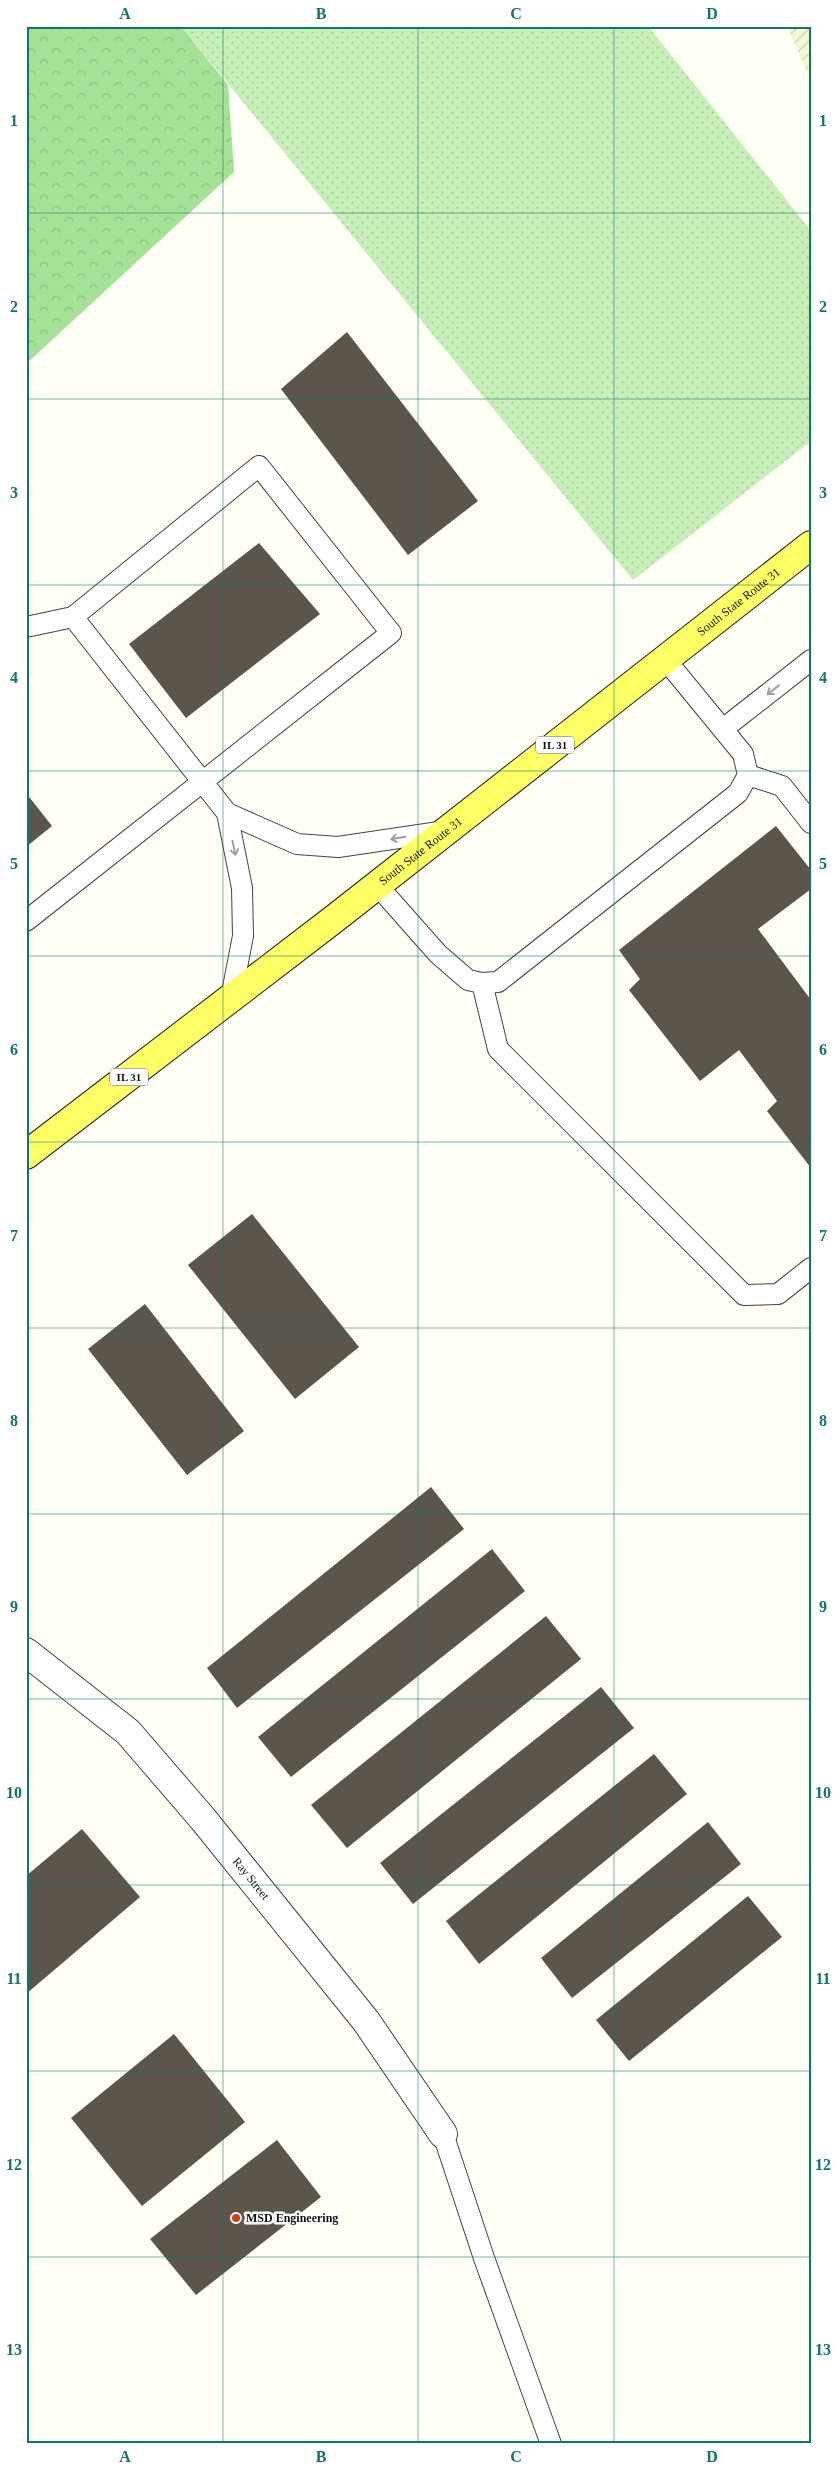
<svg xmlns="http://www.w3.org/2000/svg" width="837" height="2470" font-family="Georgia,serif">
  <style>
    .farmland { fill: url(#farmland-furrows) }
    .grass { fill: url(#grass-dots) }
    .forest { fill: url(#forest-crowns) }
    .building { fill: #5b554c }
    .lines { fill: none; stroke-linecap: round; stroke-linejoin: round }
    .service-casing { stroke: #444; stroke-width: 22 }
    .minor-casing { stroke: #444; stroke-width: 30 }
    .primary-casing { stroke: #222; stroke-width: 30 }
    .service { stroke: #fff; stroke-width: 20 }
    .minor { stroke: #fff; stroke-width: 28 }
    .primary { stroke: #fdff65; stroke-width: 28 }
    .oneway { stroke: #a0a0a0 }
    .grid { fill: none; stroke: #0f766e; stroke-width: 1; stroke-opacity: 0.55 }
    .poi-dot { fill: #d33d17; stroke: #fff; stroke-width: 2 }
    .labels { text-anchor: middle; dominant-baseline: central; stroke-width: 5; stroke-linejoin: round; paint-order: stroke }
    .shield { fill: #fff; stroke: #585858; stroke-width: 1 }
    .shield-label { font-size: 11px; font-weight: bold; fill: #111 }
    .street-label { font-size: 12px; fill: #111; stroke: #fff }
    .poi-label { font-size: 12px; font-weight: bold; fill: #111; stroke: #fff; text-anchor: start }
    .neatline { fill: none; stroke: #0f766e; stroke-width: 2 }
    .grid-label { font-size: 16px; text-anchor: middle; font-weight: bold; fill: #0f766e }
  </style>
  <defs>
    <pattern id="farmland-furrows" width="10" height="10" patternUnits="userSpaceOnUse" patternTransform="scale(1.25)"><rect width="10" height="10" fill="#f2f9d0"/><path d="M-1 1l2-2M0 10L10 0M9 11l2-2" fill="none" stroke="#ced4b2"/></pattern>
    <pattern id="grass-dots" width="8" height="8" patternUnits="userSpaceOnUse" patternTransform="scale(1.25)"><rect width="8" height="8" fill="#c7efb8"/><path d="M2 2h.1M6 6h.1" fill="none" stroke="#aacc9d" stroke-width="1.8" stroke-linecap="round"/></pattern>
    <pattern id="forest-crowns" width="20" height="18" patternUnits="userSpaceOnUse" patternTransform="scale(1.25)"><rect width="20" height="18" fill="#a5e295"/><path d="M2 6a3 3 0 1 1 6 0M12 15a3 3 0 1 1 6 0" fill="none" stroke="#8dc17f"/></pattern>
  </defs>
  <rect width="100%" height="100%" fill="#fefff5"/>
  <path class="farmland" d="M787 26H811V81Z"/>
  <path class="grass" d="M181 26H648L811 231V441L633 580Z"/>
  <path class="forest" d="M26 26H181L228 85 234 172 26 364Z"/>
  <g class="building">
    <path d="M347 332 478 501 408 555 281 389Z"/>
    <path d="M259 543 320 614 186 718 129 644Z"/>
    <path d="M26 793 52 826 26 847Z"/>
    <path d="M776 826 811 870V889L758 929 811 1000V1168L767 1111 777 1101 739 1050 700 1081 629 990 640 979 619 950Z"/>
    <path d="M252 1214 359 1347 295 1399 188 1265Z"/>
    <path d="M145 1304 244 1431 187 1475 88 1349Z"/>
    <path d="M431 1487 464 1529 237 1708 207 1668Z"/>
    <path d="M492 1549 525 1591 291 1777 258 1737Z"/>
    <path d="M546 1616 581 1659 347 1848 311 1805Z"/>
    <path d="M601 1687 634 1728 413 1904 380 1863Z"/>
    <path d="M654 1754 687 1794 479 1964 446 1921Z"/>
    <path d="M708 1822 741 1864 572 1998 541 1958Z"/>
    <path d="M82 1829 140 1897 26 1994V1876Z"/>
    <path d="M748 1896 782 1937 629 2061 596 2020Z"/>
    <path d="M174 2034 245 2122 142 2206 71 2118Z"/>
    <path d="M277 2140 321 2197 196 2295 150 2239Z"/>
  </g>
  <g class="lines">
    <defs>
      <g id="service">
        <path d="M26 627 73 617"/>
        <path d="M723 729 811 660"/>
        <path d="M748 775 782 786 811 823"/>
        <path d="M377 885 438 954 468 980 482 983 498 982 738 793 748 775 743 754 665 659"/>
        <path d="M26 921 391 633 259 466 73 617 227 813"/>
        <path d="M482 983 498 1049 744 1295 778 1294 811 1268"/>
        <path d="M231 998 243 936 242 888 227 813 297 844 338 847 446 831"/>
        <path d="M443 2134 484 2258 551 2444"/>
      </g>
      <g id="minor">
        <path id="s1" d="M26 1652 128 1732 203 1819 366 2021 443 2134"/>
      </g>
      <g id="primary">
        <path id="s2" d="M26 1155 334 919 811 545"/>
      </g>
    </defs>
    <use href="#service" class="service-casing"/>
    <use href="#minor" class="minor-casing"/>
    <use href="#primary" class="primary-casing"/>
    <use href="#service" class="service"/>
    <use href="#minor" class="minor"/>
    <use href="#primary" class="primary"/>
  </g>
  <defs><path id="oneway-shaft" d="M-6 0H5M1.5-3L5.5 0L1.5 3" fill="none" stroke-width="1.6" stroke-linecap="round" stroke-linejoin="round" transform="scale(1.25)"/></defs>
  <g class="oneway">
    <use href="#oneway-shaft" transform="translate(773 690) rotate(142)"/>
    <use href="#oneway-shaft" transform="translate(398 838) rotate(171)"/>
    <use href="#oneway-shaft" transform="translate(234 848) rotate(78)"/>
  </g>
  <path class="grid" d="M223 26V2444M418 26V2444M614 26V2444M26 213H811M26 399H811M26 585H811M26 771H811M26 956H811M26 1142H811M26 1328H811M26 1514H811M26 1699H811M26 1885H811M26 2071H811M26 2257H811"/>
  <circle class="poi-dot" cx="236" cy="2218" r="5"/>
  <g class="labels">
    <g class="shield">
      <rect x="536" y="736.5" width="38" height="17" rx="4"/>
      <rect x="110" y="1068.5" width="38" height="17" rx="4"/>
    </g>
    <g class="shield-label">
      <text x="555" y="745">IL 31</text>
      <text x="129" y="1077">IL 31</text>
    </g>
    <g class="street-label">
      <text stroke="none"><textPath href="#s2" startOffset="902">South State Route 31</textPath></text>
      <text stroke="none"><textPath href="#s2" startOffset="498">South State Route 31</textPath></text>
      <text stroke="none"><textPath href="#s1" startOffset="321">Ray Street</textPath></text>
    </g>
    <g class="poi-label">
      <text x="246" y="2218">MSD Engineering</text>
    </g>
  </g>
  <rect width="837" height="2470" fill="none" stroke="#ffffff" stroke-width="55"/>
  <rect x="28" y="28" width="782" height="2414" class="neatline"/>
  <g class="grid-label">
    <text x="125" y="19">A</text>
    <text x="321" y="19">B</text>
    <text x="516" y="19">C</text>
    <text x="712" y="19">D</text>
    <text x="14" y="126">1</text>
    <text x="823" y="126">1</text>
    <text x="14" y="312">2</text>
    <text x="823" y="312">2</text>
    <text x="14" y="498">3</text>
    <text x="823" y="498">3</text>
    <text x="14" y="683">4</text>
    <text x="823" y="683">4</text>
    <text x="14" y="869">5</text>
    <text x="823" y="869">5</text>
    <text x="14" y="1055">6</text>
    <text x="823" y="1055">6</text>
    <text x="14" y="1241">7</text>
    <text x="823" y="1241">7</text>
    <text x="14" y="1426">8</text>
    <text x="823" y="1426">8</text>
    <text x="14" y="1612">9</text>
    <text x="823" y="1612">9</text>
    <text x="14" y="1798">10</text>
    <text x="823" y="1798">10</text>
    <text x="14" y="1984">11</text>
    <text x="823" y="1984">11</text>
    <text x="14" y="2170">12</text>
    <text x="823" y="2170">12</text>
    <text x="14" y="2355">13</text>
    <text x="823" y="2355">13</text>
    <text x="125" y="2462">A</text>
    <text x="321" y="2462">B</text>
    <text x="516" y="2462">C</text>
    <text x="712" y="2462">D</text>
  </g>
</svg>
